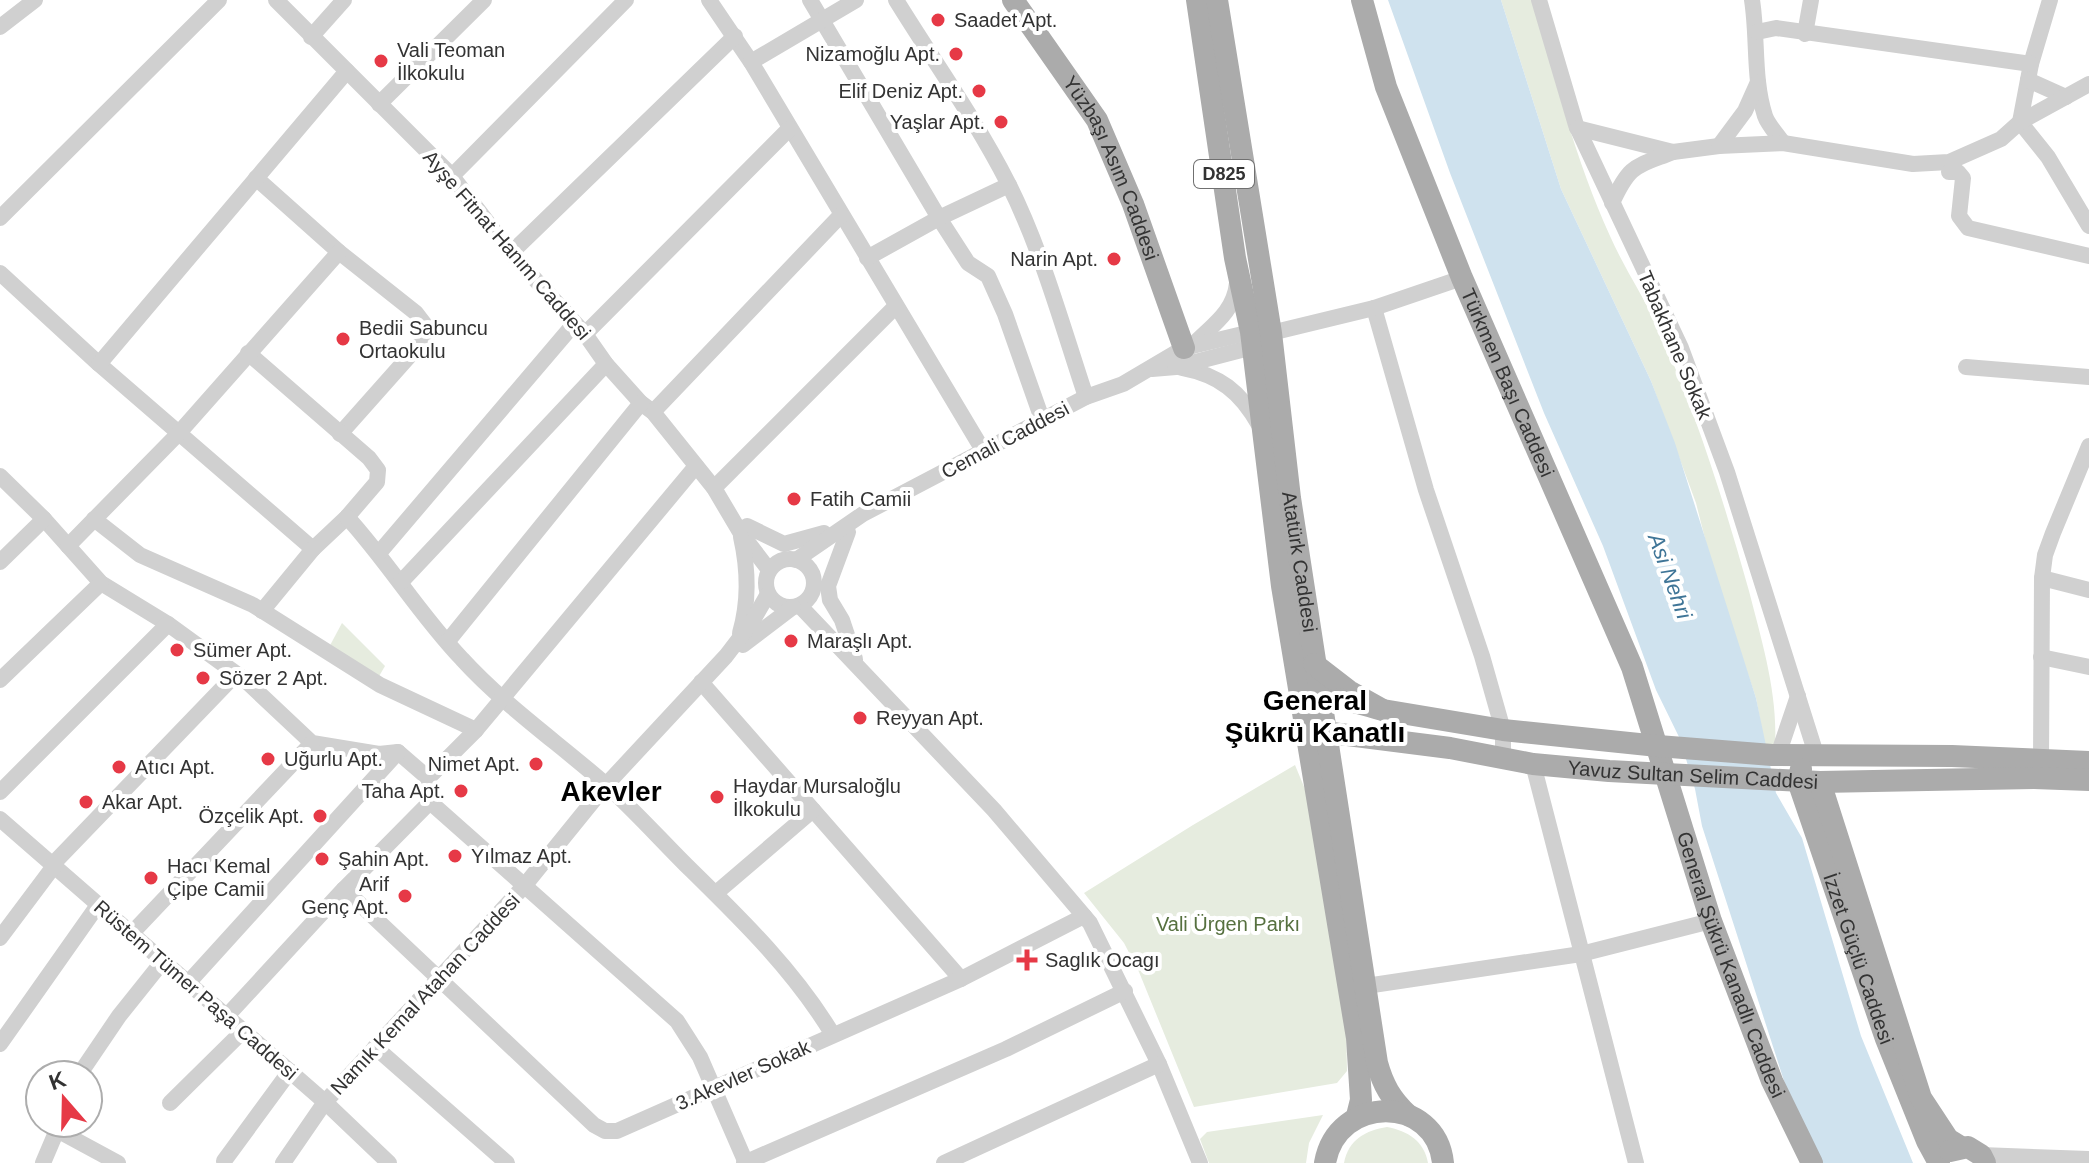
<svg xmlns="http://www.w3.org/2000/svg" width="2089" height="1163" font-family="Helvetica,sans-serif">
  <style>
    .green { fill: #e6ecdf }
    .water { fill: #cfe2ee }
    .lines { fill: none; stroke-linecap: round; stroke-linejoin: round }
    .minor { stroke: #d0d0d0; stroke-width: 16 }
    .major { stroke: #ababab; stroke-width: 22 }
    .poi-dot { fill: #e63946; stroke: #fff; stroke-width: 3 }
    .labels { text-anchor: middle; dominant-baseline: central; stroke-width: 8; stroke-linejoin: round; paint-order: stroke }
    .shield { fill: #fff; stroke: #707070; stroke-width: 2 }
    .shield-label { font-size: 18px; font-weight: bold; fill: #333 }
    .poi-label { font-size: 20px; fill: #333; stroke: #fff; text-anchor: start }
    .street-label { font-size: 20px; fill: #333; stroke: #fff }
    .park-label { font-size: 20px; fill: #56703f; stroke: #fff }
    .water-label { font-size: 22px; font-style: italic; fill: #3f7597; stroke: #fff }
    .district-label { font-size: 28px; font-weight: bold; fill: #000; stroke: #fff }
  </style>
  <rect width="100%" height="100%" fill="#fff"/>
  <g class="green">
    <path d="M1501 0H1533C1555 80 1576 161 1610 236 1624 268 1644 297 1658 328 1696 412 1724 502 1749 591 1762 642 1778 693 1775 746H1765L1756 698 1713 570 1696 503 1651 381 1561 189Z"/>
    <path d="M342 623 385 666 378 678 327 651Z"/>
    <path d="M1295 765 1307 794 1346 1024 1347 1071 1337 1083 1194 1107 1139 972 1124 943 1084 893 1193 825Z"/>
    <path d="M1323 1115 1309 1143 1306 1163H1209L1200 1139 1207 1132Z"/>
    <path d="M1387 1127C1408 1131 1424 1141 1428 1163H1344C1348 1140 1366 1130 1387 1127Z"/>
  </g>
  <path class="water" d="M1388 0H1501L1561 189 1651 381 1675 443 1756 698 1776 793 1802 838 1861 1036 1913 1163H1821L1786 1087 1702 826 1695 789 1680 739 1656 690 1603 546 1544 413 1450 173Z"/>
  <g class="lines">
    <g class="minor">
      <path d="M276 0 452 176 511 253 585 334 606 364 641 403 653 412 714 488 740 532 769 570"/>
      <path d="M709 0 751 62 984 452"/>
      <path d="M810 0 939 218 968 263 988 276 1005 314 1042 419"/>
      <path d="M896 0C933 60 976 120 1008 183 1042 251 1062 325 1086 397"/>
      <path d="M1539 0 1576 125 1681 348 1727 472 1816 754"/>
      <path d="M1752 0C1758 38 1753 79 1765 116 1768 125 1777 134 1783 143"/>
      <path d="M2050 0 2031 64 2020 122 2048 157 2089 226"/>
      <path d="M0 27 35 0"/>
      <path d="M1757 32 1776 28 2031 64"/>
      <path d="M1805 34 1811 0"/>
      <path d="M311 37 344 0"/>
      <path d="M751 62 856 0"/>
      <path d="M2028 80 2066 97"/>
      <path d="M379 104 484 0"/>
      <path d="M1577 128 1673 152 1719 146 1783 143 1913 164 1949 162 2001 139 2020 122 2089 84"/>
      <path d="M1719 146 1745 111 1758 82"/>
      <path d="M1949 172H1958L1963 178 1959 216 1968 228 2089 256"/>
      <path d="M452 176 626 0"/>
      <path d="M256 178 339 252 416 313 429 330 428 335 340 434"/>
      <path d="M1612 203C1630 164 1635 167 1673 152"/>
      <path d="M0 218 219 0"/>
      <path d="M511 253 735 36"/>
      <path d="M867 258 939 218 1009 185"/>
      <path d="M0 273 99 364 313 549"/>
      <path d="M1374 308 1426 490 1482 656 1503 730V758"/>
      <path d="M585 334 789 129"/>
      <path d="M1192 346C1211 326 1234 313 1237 283"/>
      <path d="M248 353 369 458 378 470 377 482 347 517 313 549 262 611"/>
      <path d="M99 364 347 71"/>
      <path d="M1966 367 2089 377"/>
      <path d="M1182 368C1219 375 1241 392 1259 425"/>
      <path d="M1152 369 1176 367 1253 347 1261 341"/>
      <path d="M653 412 841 215"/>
      <path d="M0 476 44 519 101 583 168 624 245 680 312 743 379 754 398 752 428 778 430 802 677 1021 700 1057 746 1163"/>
      <path d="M714 488 896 306"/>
      <path d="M347 517C388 562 420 615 462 659 504 705 557 742 604 783 633 809 659 838 686 865 740 918 794 970 833 1035"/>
      <path d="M94 519 140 555 253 605 380 685 476 730"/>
      <path d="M747 526 784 544 824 533"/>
      <path d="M848 532 828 586 830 600 842 620 855 659"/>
      <path d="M68 546 178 434 339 252"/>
      <path d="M379 553 574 324"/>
      <circle cx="790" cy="583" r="24"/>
      <path d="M796 560 863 514 1086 397 1123 384 1184 348 1251 332 1271 333 1374 308 1462 278"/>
      <path d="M0 562 44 519"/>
      <path d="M2042 578 2089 590"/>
      <path d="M401 582 606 364"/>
      <path d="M800 606 994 810 1090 923 1159 1064 1200 1163"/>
      <path d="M740 633C749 602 748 568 741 537"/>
      <path d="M448 641 641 403"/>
      <path d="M743 645 793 607"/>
      <path d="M2041 657 2089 667"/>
      <path d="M0 680 101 583"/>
      <path d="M701 682 961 979"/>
      <path d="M1778 755 1798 696"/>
      <path d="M2041 760 2042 578 2045 555 2053 533 2089 446"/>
      <path d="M1533 764 1636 1163"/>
      <path d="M428 778 476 730 696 466"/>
      <path d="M0 792 168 624"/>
      <path d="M0 819 325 1102 389 1163"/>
      <path d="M52 865 236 674"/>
      <path d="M344 889 594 1125 605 1131H617L961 979 1084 916"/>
      <path d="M716 893 813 810"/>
      <path d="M131 934 312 743"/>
      <path d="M0 938 54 866"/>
      <path d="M188 983 398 752"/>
      <path d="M1366 986 1581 954 1711 921"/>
      <path d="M226 1017 344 889 430 802"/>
      <path d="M0 1044 98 905"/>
      <path d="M375 1047 507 1163"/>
      <path d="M79 1075 119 1016 163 961"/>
      <path d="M170 1103 243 1031"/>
      <path d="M57 1130 118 1163"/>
      <path d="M1981 1155 2089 1159"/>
      <path d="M224 1161 290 1071"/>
      <path d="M43 1163 60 1123"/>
      <path d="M283 1163 325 1102 525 885 606 785 726 656 752 622 768 594"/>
      <path d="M744 1163 1006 1049 1125 991"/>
      <path d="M944 1163 1159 1064"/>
    </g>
    <g class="major">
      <path id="s1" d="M1013 0 1097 120 1133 204 1184 348"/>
      <path d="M1197 0 1235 258 1251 332 1282 586 1357 1038 1361 1100 1357 1116"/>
      <path id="s2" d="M1217 0 1271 333 1290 498 1377 1063C1383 1085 1391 1099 1408 1115"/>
      <path id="s3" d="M1362 0 1386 87 1462 278 1632 667 1711 921 1772 1081 1812 1163"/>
      <path d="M1314 664 1349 691 1383 710 1503 730 1658 746 1772 755 1952 756 2089 762"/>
      <path id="s4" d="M1383 710C1346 701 1334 689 1304 718L1324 732 1450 748 1533 764 1609 771 1820 782 2034 778 2089 780"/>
      <path id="s5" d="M1801 769 1798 781 1886 1039 1927 1141 1939 1163"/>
      <path d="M1820 782 1921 1098 1948 1139 1961 1147"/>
      <path d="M1950 1151 1968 1147 1981 1155 1985 1163"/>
      <path d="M1325 1163C1337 1094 1436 1094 1443 1163"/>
    </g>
  </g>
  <g class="poi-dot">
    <circle cx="938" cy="20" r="8"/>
    <circle cx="956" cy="54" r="8"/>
    <circle cx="381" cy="61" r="8"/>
    <circle cx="979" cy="91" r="8"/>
    <circle cx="1001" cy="122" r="8"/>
    <circle cx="1114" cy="259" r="8"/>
    <circle cx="343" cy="339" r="8"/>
    <circle cx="794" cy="499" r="8"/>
    <circle cx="791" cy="641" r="8"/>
    <circle cx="177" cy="650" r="8"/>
    <circle cx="203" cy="678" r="8"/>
    <circle cx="860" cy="718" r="8"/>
    <circle cx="268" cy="759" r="8"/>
    <circle cx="536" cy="764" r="8"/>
    <circle cx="119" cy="767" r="8"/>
    <circle cx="461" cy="791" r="8"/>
    <circle cx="717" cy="797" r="8"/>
    <circle cx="86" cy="802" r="8"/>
    <circle cx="320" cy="816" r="8"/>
    <circle cx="455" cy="856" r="8"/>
    <circle cx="322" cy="859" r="8"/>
    <circle cx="151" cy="878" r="8"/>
    <circle cx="405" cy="896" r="8"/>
    <path d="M1023 948h8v8h8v8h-8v8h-8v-8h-8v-8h8z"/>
  </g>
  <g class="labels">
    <rect class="shield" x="1194" y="160" width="60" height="28" rx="6"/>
    <g class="shield-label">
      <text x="1224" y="174">D825</text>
    </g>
    <g class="poi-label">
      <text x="954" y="20">Saadet Apt.</text>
      <text x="397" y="50">Vali Teoman<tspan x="397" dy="23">İlkokulu</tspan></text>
      <text x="940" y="54" text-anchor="end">Nizamoğlu Apt.</text>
      <text x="963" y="91" text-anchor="end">Elif Deniz Apt.</text>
      <text x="985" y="122" text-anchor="end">Yaşlar Apt.</text>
      <text x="1098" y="259" text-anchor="end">Narin Apt.</text>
      <text x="359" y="328">Bedii Sabuncu<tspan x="359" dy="23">Ortaokulu</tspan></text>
      <text x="810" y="499">Fatih Camii</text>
      <text x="807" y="641">Maraşlı Apt.</text>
      <text x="193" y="650">Sümer Apt.</text>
      <text x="219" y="678">Sözer 2 Apt.</text>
      <text x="876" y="718">Reyyan Apt.</text>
      <text x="284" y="759">Uğurlu Apt.</text>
      <text x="520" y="764" text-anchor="end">Nimet Apt.</text>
      <text x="135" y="767">Atıcı Apt.</text>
      <text x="733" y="786">Haydar Mursaloğlu<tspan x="733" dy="23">İlkokulu</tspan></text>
      <text x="445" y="791" text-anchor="end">Taha Apt.</text>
      <text x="102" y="802">Akar Apt.</text>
      <text x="304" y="816" text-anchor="end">Özçelik Apt.</text>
      <text x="471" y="856">Yılmaz Apt.</text>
      <text x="338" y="859">Şahin Apt.</text>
      <text x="167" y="866">Hacı Kemal<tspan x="167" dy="23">Çipe Camii</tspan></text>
      <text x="389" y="884" text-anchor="end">Arif<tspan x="389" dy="23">Genç Apt.</tspan></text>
      <text x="1045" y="960">Saglık Ocagı</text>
    </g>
    <g class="street-label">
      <text stroke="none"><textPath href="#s1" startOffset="196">Yüzbaşı Asım Caddesi</textPath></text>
      <text transform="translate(507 245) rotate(49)">Ayşe Fitnat Hanım Caddesi</text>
      <text transform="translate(1675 345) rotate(67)">Tabakhane Sokak</text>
      <text stroke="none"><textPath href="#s3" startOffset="410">Türkmen Başı Caddesi</textPath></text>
      <text transform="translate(1005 440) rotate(-28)">Cemali Caddesi</text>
      <text stroke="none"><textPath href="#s2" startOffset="568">Atatürk Caddesi</textPath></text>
      <text stroke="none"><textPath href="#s4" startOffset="482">Yavuz Sultan Selim Caddesi</textPath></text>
      <text stroke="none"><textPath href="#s5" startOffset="200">İzzet Güçlü Caddesi</textPath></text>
      <text stroke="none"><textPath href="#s3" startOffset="1034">General Şükrü Kanadlı Caddesi</textPath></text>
      <text transform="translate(196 990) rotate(41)">Rüstem Tümer Paşa Caddesi</text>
      <text transform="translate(425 994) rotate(-47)">Namık Kemal Atahan Caddesi</text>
      <text transform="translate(743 1075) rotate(-24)">3.Akevler Sokak</text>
    </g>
    <g class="park-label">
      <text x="1228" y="924">Vali Ürgen Parkı</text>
    </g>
    <g class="water-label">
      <text transform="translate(1670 576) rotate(70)">Asi Nehri</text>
    </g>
    <g class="district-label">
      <text x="1315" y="700">General<tspan x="1315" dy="32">Şükrü Kanatlı</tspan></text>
      <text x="611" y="791">Akevler</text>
    </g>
  </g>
  <g transform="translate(64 1099) rotate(340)"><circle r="38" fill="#ffffff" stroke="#adadad" stroke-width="2"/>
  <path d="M0-6L14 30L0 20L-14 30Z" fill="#e63946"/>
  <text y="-12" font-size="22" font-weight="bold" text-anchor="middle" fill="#333333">K</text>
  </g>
</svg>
